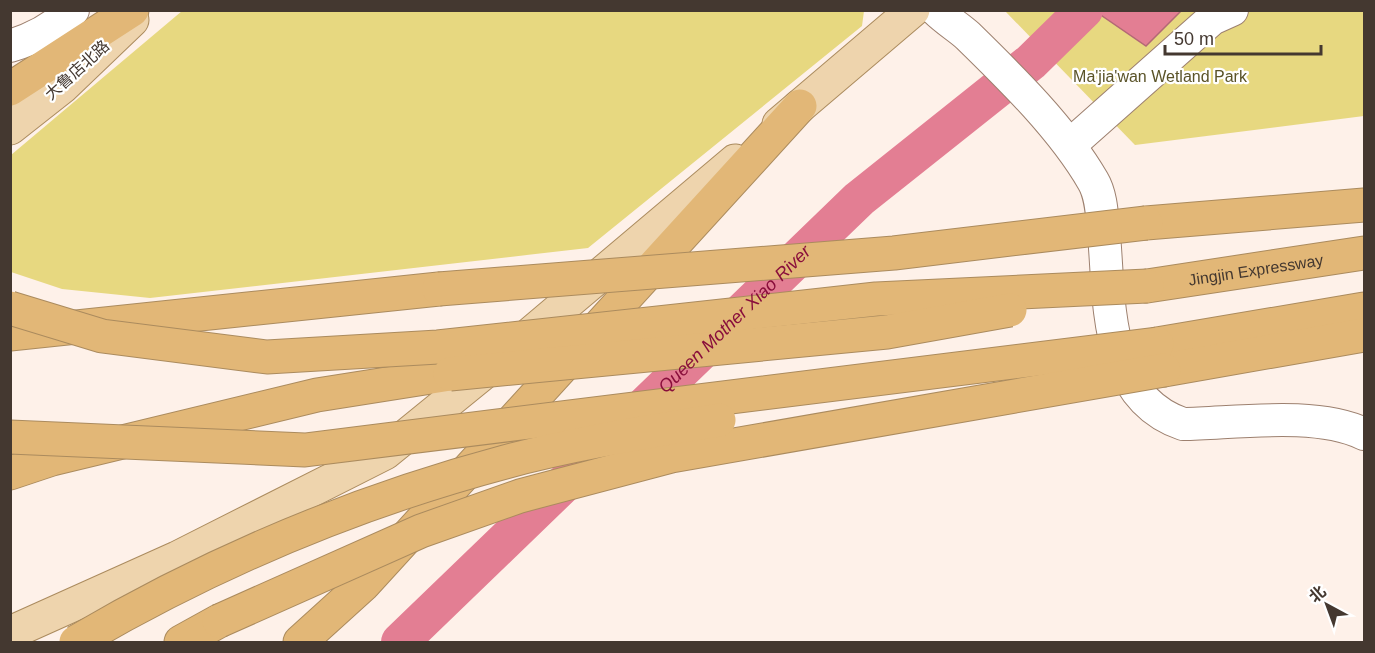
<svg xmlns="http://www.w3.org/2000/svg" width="1375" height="653" font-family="Arial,'Noto Sans SC',sans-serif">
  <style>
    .green { fill: #e7d880 }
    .water { fill: #e37e93; stroke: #b36975; stroke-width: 1.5 }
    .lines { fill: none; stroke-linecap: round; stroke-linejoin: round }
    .river { stroke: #e37e93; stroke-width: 38 }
    .minor-casing { stroke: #9d806f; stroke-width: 34 }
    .major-casing { stroke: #ab8b5e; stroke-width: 35 }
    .highway-casing { stroke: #ab8b5e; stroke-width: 35 }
    .minor { stroke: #fff; stroke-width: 32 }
    .major { stroke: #eed4ad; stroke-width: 33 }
    .highway { stroke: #e2b777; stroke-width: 33 }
    .highway-bridge-casing { stroke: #ab8b5e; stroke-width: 35; stroke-linecap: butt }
    .highway-bridge { stroke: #e2b777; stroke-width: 33 }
    .labels { text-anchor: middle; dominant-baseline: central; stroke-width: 4.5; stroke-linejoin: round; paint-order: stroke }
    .street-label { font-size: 16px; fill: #443830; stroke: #fff }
    .park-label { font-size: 16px; fill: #5a5328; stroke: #fff }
    .water-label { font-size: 18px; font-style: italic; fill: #890e3b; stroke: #fff }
  </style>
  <rect width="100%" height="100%" fill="#fef1e9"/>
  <g class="green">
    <path d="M182 11V10L864 11 862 26 588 248 150 298 62 289 11 272V155Z"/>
    <path d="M1005 11H1364V116L1135 145Z"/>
  </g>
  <path class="water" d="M1095 11H1181L1146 46Z"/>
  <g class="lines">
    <path class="river" id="s1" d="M400 642 859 199 1031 62 1084 10"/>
    <defs>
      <g id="minor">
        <path d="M936 10C946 20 958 27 968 36 1012 79 1063 129 1093 181 1102 196 1102 218 1104 235 1110 303 1104 397 1183 424 1237 423 1316 411 1364 434"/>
        <path d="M10 46C33 39 56 26 73 10"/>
        <path d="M1070 145 1212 19 1232 10"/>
      </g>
      <g id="major">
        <path d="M779 124 913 10"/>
        <path d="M10 128 62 87 132 20"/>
        <path d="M10 633 177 558 385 453 509 352 735 161"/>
      </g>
      <g id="highway">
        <path d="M10 89 132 10"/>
        <path d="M1146 223 1364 205"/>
        <path id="s2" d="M1147 286 1364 253"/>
        <path d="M10 334 439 289"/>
        <path d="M1157 344 1364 309"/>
        <path d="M1164 370 1364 335"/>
        <path d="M10 473 52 459 317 395 450 374"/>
        <path d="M181 642 219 621"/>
        <path d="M300 642 364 584 800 106"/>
      </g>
    </defs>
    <use href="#minor" class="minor-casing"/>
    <use href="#major" class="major-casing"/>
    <use href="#highway" class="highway-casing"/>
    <use href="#minor" class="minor"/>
    <use href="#major" class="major"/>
    <use href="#highway" class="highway"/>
    <defs>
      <g id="highway-bridge">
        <path d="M439 289 894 253 1146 223"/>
        <path d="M10 308 102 336 267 357 438 347 876 299 1147 286"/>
        <path d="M450 374 887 332 1010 310"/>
        <path d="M10 437 305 450 1157 344"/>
        <path d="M219 621 421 531 520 496 671 456 1164 370"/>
        <path d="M76 642C209 564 355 502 505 462 575 443 648 432 719 420"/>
      </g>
    </defs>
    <use href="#highway-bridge" class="highway-bridge-casing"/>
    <use href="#highway-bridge" class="highway-bridge"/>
  </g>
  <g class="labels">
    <g class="street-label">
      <text transform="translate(77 70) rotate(-42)">大鲁店北路</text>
      <text stroke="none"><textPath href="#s2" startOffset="110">Jingjin Expressway</textPath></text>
    </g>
    <g class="park-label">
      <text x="1160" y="76">Ma'jia'wan Wetland Park</text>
    </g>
    <g class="water-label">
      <text stroke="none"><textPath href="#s1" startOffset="465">Queen Mother Xiao River</textPath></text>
    </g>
  </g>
  <rect width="1375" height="653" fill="none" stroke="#443830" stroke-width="24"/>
  <g transform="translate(1327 605) rotate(319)" stroke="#ffffff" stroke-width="4.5" paint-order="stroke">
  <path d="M0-4.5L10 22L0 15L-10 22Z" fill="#443830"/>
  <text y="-9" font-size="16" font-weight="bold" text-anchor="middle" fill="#443830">北</text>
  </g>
  <path d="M1165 45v9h156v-9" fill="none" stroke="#443830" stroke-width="3"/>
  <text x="1174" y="45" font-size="18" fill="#443830" stroke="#ffffff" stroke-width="4.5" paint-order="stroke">50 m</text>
</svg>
